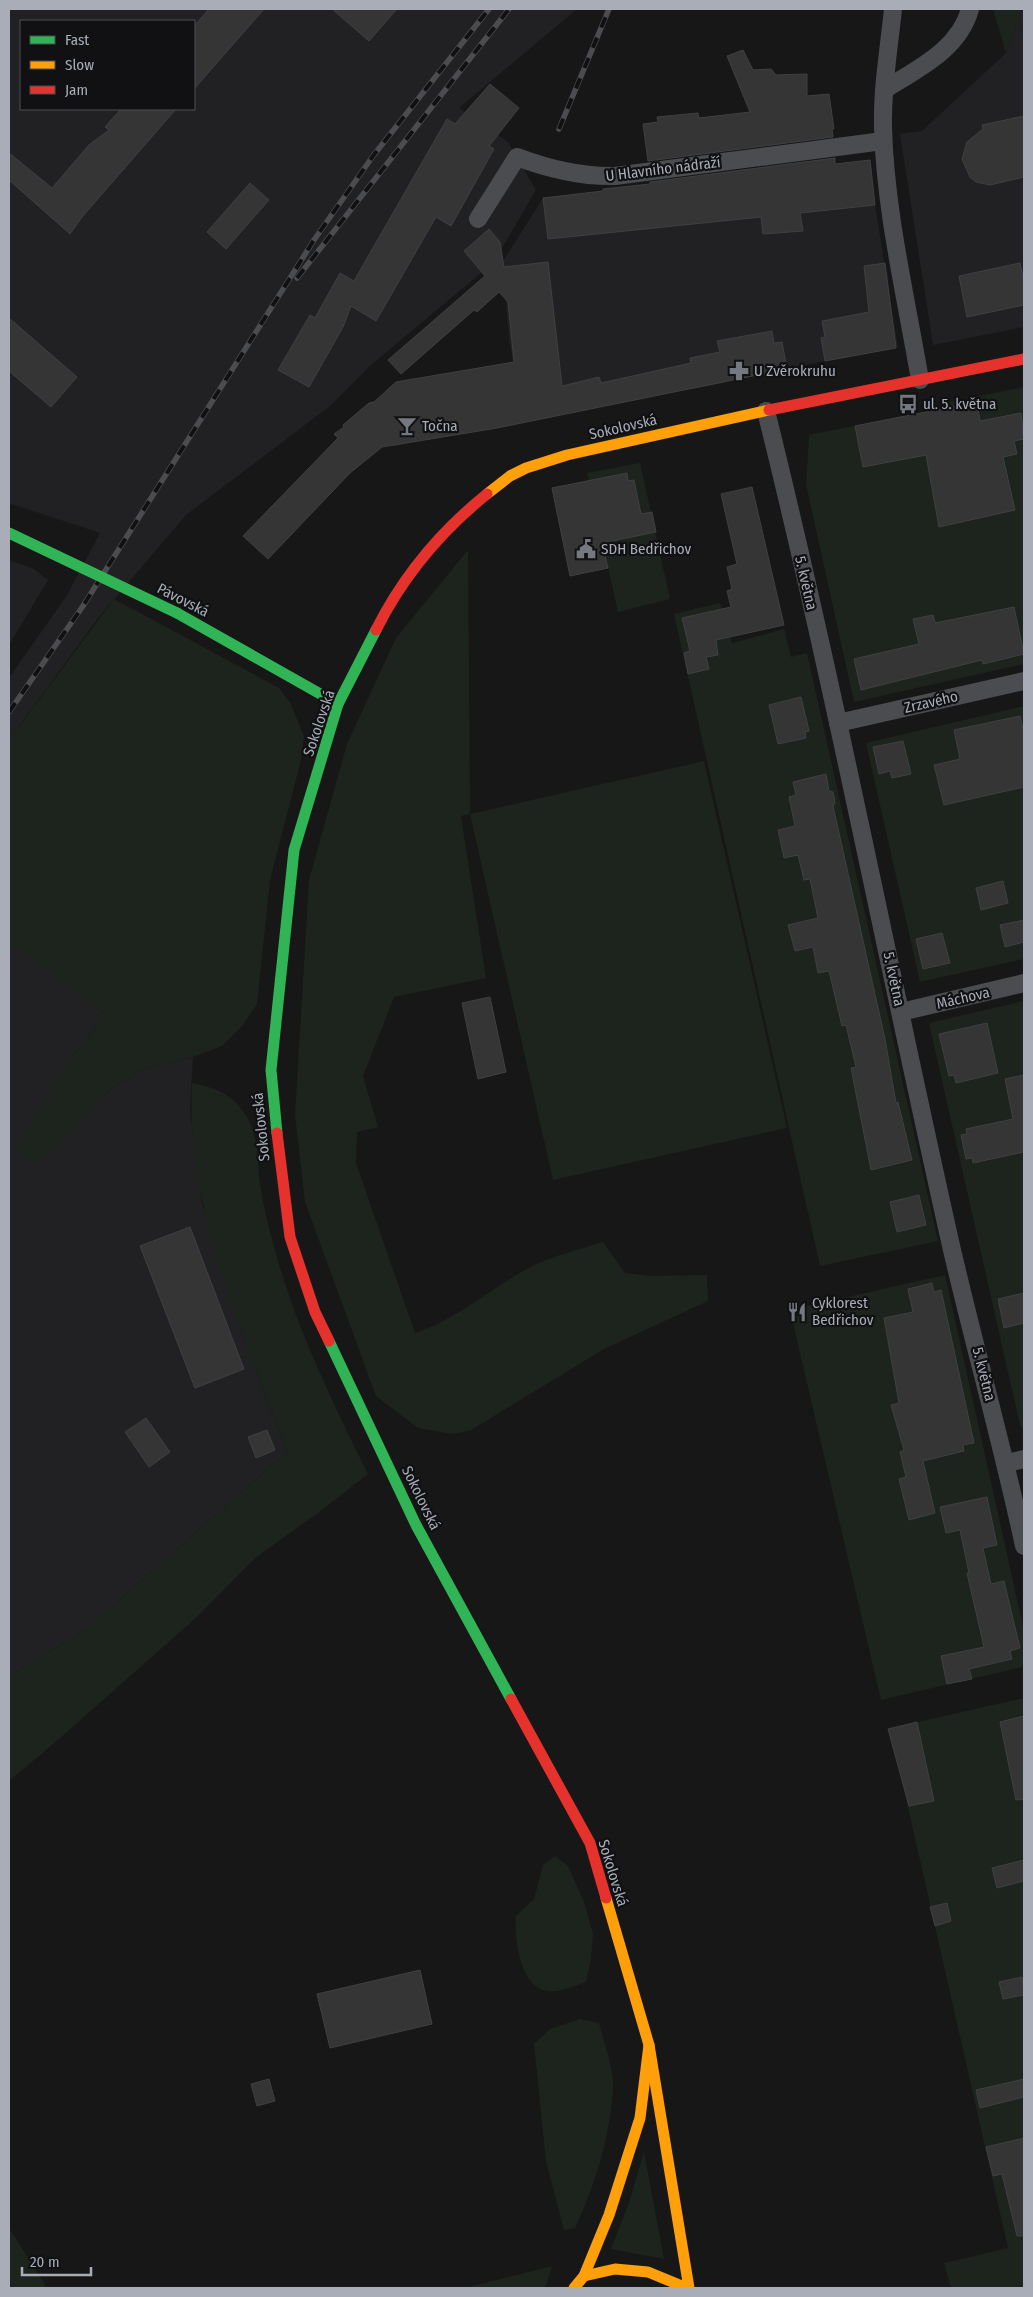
<svg xmlns="http://www.w3.org/2000/svg" width="1033" height="2297" font-family="'Fira Sans Condensed',sans-serif">
  <style>
    .built { fill: #212123; fill-rule: evenodd }
    .green { fill: #1d241e }
    .building { fill: #353536; stroke: #3f4043 }
    .lines { fill: none; stroke-linecap: round; stroke-linejoin: round }
    .street { stroke: #4b4c50; stroke-width: 18 }
    .fast { stroke: #30b455; stroke-width: 11 }
    .slow { stroke: #ff9f0a; stroke-width: 11 }
    .jam { stroke: #e5322d; stroke-width: 11 }
    .rail-casing { stroke: #4b4c4f; stroke-width: 5.5 }
    .rail { stroke: #111113; stroke-width: 4; stroke-dasharray: 11; stroke-linecap: butt }
    .fast-bridge { stroke: #30b455; stroke-width: 11 }
    .labels { text-anchor: middle; dominant-baseline: central; stroke-width: 4.5; stroke-linejoin: round; paint-order: stroke }
    .street-label { font-size: 15px; fill: #a8adb8; stroke: #111113 }
    .poi-label { font-size: 15px; fill: #a8adb8; stroke: #111113; text-anchor: start }
  </style>
  <rect width="100%" height="100%" fill="#171717"/>
  <g class="built">
    <path d="M9 9H577L459 108 508 142 536 190 494 262 370 366 330 406 186 515 99 617 9 740V678L67 595 100 533 9 503ZM21 21H194V109H21Z"/>
    <path d="M1022 9H1024V327L933 345 900 134 922 131 1006 53Z"/>
    <path d="M870 160 875 205 898 347 757 374 724 376 725 383 524 419 509 340 503 261 543 198Z"/>
    <path d="M9 560 34 569 48 580 9 645Z"/>
    <path d="M9 947 22 950 106 1015 72 1057 104 1095 119 1083 143 1069 193 1057 190 1110 202 1203 242 1332 287 1452 88 1628 9 1676Z"/>
  </g>
  <g class="green">
    <path d="M993 9H1022L1006 53Z"/>
    <path d="M1024 387V664L854 702 806 484 809 435 943 408V403Z"/>
    <path d="M640 463 670 599 618 612 587 473Z"/>
    <path d="M468 550 470 814 704 761 787 1128 553 1180 470 814 461 816 486 978 394 997 363 1076 378 1127 357 1132 356 1163 415 1333C462 1318 497 1282 541 1262 561 1254 583 1248 603 1242L625 1273 650 1276 707 1275 708 1301 604 1349 471 1430 453 1434 418 1428 376 1396 305 1202 295 1115 309 880 347 744 396 638Z"/>
    <path d="M114 599 279 688 291 704 304 737 300 764 270 880 257 1004 242 1026 222 1046 193 1057 143 1069 119 1083 104 1095 37 1166 16 1149 72 1057 106 1015 22 951 9 947V740Z"/>
    <path d="M720 603 732 643 784 629 791 657 807 653 938 1241 820 1266 674 614Z"/>
    <path d="M1024 706V959L920 982 866 743Z"/>
    <path d="M1024 1001V1430L1020 1425 929 1023Z"/>
    <path d="M192 1083C217 1088 233 1094 247 1117 259 1137 257 1162 260 1184 264 1210 271 1236 278 1261 300 1336 334 1405 368 1474L318 1513 255 1558 197 1617 59 1739 9 1781V1676L88 1628 287 1452C245 1336 185 1208 192 1083Z"/>
    <path d="M945 1275 1024 1631V1663L1022 1667 881 1700 790 1310Z"/>
    <path d="M1024 1698V2288H951L944 2263 1008 2248 900 1772 888 1729Z"/>
    <path d="M555 1856 568 1866 584 1902 593 1934 591 1959 586 1982C574 1986 560 1993 547 1991 520 1987 514 1938 516 1916L534 1899 543 1865Z"/>
    <path d="M580 2019 599 2023C603 2039 613 2068 613 2083 612 2131 595 2186 575 2228L564 2230 546 2161 534 2044 550 2029Z"/>
    <path d="M644 2152 664 2259 611 2249 629 2203Z"/>
    <path d="M9 2228 44 2283 46 2288H9Z"/>
    <path d="M552 2266 545 2288H465Z"/>
  </g>
  <g class="building">
    <path d="M209 9H264L194 89V26Z"/>
    <path d="M332 9H397L369 41Z"/>
    <path d="M743 50 753 70 771 69 776 75 807 74V96L829 94 834 129H832L833 137 648 161 643 124 658 122 657 117 698 113 699 118 750 112 727 56Z"/>
    <path d="M490 84 519 108 489 146 494 149 451 226 436 217 376 321 351 306 343 327 309 387 278 370 310 315 315 318 340 273 354 281 447 119 455 124Z"/>
    <path d="M121 109H176L82 217 70 234 9 180V153L52 188 89 145 109 130 105 127Z"/>
    <path d="M1024 116V177L990 185 976 182 970 177 962 159 967 142 983 129 982 125Z"/>
    <path d="M835 158V164L870 160 875 205 800 213 803 231 763 234 761 217 548 239 543 198 603 191V189L650 184V182Z"/>
    <path d="M250 183 269 200 226 249 207 232Z"/>
    <path d="M489 229 500 242 504 267 548 262 562 386 599 377 601 383 691 363 690 358 720 352 717 341 772 331 774 343 782 342 787 369 497 428 382 447 350 473 268 559 243 536 338 438 334 434 344 427 343 425 369 403 374 402 396 382 514 362 508 302 499 292 477 312 474 310 401 374 388 360 485 276 464 251Z"/>
    <path d="M885 263 896 348 825 361 821 338 825 337 822 321 869 312 864 266Z"/>
    <path d="M1020 263 1024 282V305L967 317 959 276Z"/>
    <path d="M9 318 77 377 51 407 9 371Z"/>
    <path d="M977 402 980 421 1021 413 1024 439 1014 441 1017 454 1003 457 1015 510 939 527 926 455 863 467 855 426Z"/>
    <path d="M627 473 628 481 634 480 641 514 652 512 656 532 602 543 608 568 570 576 552 488Z"/>
    <path d="M752 487 784 625 716 640 718 655 706 657 709 669 688 674 684 653 690 651 682 618 731 607 727 591 732 589 727 567 737 564 721 494Z"/>
    <path d="M1014 607 1024 654 983 664 982 660 861 690 854 659 919 644 913 619 933 615 935 623Z"/>
    <path d="M801 697 809 731 805 732 806 738 778 744 769 705Z"/>
    <path d="M1020 716 1024 733V787L944 805 934 765 960 759 954 730Z"/>
    <path d="M903 741 911 774 892 778 890 771 879 774 873 747Z"/>
    <path d="M826 774 829 791 833 792 835 803 833 806 885 1039 896 1103 898 1102 912 1160 871 1170 851 1068 856 1067 846 1025 842 1026 829 971 818 973 813 947 795 951 788 925 818 918 810 879 804 880 798 855 784 858 778 830 795 826 789 797 796 795 793 782Z"/>
    <path d="M1003 881 1008 903 981 910 976 888Z"/>
    <path d="M1024 920V942L1005 947 1000 925Z"/>
    <path d="M942 933 950 963 923 969 916 939Z"/>
    <path d="M490 997 506 1072 478 1079 462 1003Z"/>
    <path d="M987 1023 998 1073 956 1083 954 1075 949 1076 939 1034Z"/>
    <path d="M1024 1075V1152L973 1163 972 1158 966 1159 961 1135 967 1134 966 1129 1013 1119 1005 1079Z"/>
    <path d="M919 1195 926 1225 897 1232 890 1202Z"/>
    <path d="M190 1227 244 1369 195 1388 140 1246Z"/>
    <path d="M932 1283 934 1292 941 1290 974 1443 963 1445 964 1451 923 1461 935 1513 909 1520 899 1479 906 1477 900 1452 904 1450 891 1405 899 1403 884 1318 913 1312 908 1289Z"/>
    <path d="M1024 1293V1323L1004 1328 998 1299Z"/>
    <path d="M146 1418 170 1452 149 1467 125 1432Z"/>
    <path d="M267 1430 275 1450 256 1458 248 1437Z"/>
    <path d="M987 1497 997 1545 983 1548 991 1584 1004 1581 1020 1648 1010 1651 1012 1659 969 1669 972 1679 947 1684 941 1656 984 1647 967 1573H969L960 1530 946 1533 940 1507Z"/>
    <path d="M1024 1716V1799L1016 1800 1000 1722Z"/>
    <path d="M917 1722 934 1801 909 1806 888 1729Z"/>
    <path d="M1024 1860V1881L997 1888 992 1868Z"/>
    <path d="M947 1903 951 1921 935 1926 930 1907Z"/>
    <path d="M420 1970 432 2024 330 2048 317 1994Z"/>
    <path d="M1022 1977 1024 1995 1003 1999 999 1982Z"/>
    <path d="M269 2079 275 2101 257 2106 251 2084Z"/>
    <path d="M1024 2079V2097L980 2108 976 2090Z"/>
    <path d="M1024 2138V2236H1017L1002 2174 993 2176 986 2147Z"/>
  </g>
  <g class="lines">
    <g class="street">
      <path d="M893 9C889 48 882 88 883 127 885 210 906 297 920 380"/>
      <path d="M884 90C917 69 959 50 970 9"/>
      <path d="M478 219 517 157C549 169 580 177 615 176L883 141"/>
      <path d="M766 411C835 689 889 971 952 1250 975 1349 1003 1447 1024 1546"/>
      <path d="M838 723 1024 681"/>
      <path d="M901 1012 1024 983"/>
      <path d="M1007 1463 1024 1459"/>
    </g>
    <g class="fast">
      <path d="M177 613 338 704"/>
      <path d="M277 1133 271 1070 294 850 338 704 376 630"/>
      <path d="M329 1341 416 1525 511 1699"/>
    </g>
    <g class="slow">
      <path d="M487 494 510 476 526 468 567 455 769 410"/>
      <path d="M606 1898 649 2045 689 2288"/>
      <path d="M584 2276 615 2269 648 2272 687 2288"/>
      <path d="M574 2288 584 2276 609 2215 640 2118 649 2045"/>
    </g>
    <g class="jam">
      <path d="M769 410 1024 359"/>
      <path d="M376 630C402 578 441 531 487 494"/>
      <path d="M277 1133 290 1237 315 1312 329 1341"/>
      <path d="M511 1699 590 1843 606 1898"/>
    </g>
    <defs>
      <g id="rail">
        <path d="M559 129 609 9"/>
        <path d="M297 278 509 9"/>
        <path d="M9 712 83 606 314 240 373 156 489 9"/>
      </g>
    </defs>
    <use href="#rail" class="rail-casing"/>
    <use href="#rail" class="rail"/>
    <path class="fast-bridge" d="M9 533 177 613"/>
  </g>
  <defs>
    <symbol id="pharmacy-bare" viewBox="-9 -9 18 18"><path d="M-2-6h4v4h4v4h-4v4h-4v-4h-4v-4h4Z" fill="#757880" stroke="#111113" stroke-width="2.5" paint-order="stroke"/></symbol>
    <symbol id="bus-bare" viewBox="-9 -9 18 18"><path d="M-5-6H5V4H4V6H2V4H-2V6H-4V4H-5ZM-3.5-4V0h7V-4ZM-3.5 1.2v1.5H-2V1.2ZM2 1.2v1.5H3.5V1.2Z" fill="#757880" stroke="#111113" stroke-width="2.5" paint-order="stroke"/></symbol>
    <symbol id="bar-bare" viewBox="-9 -9 18 18"><path d="M-6-5H6L.8 .8V4.5H3.5V6h-7V4.5H-.8V.8Z" fill="#757880" stroke="#111113" stroke-width="2.5" paint-order="stroke"/></symbol>
    <symbol id="civic-bare" viewBox="-9 -9 18 18"><path d="M-.6-6.5H3V-4.5H.6V-3L4-1V1h2V6H-6V1h2V-1L-.6-3ZM-1.2 2.5V6h2.4V2.5Z" fill="#757880" stroke="#111113" stroke-width="2.5" paint-order="stroke"/></symbol>
    <symbol id="restaurant-bare" viewBox="-9 -9 18 18"><path d="M-5-6h1v4h1v-4h1v4h1v-4h1v5L-1.5 .5V6h-2V.5L-5-1ZM5-6V6H3V1.5H1.5Q1.5-4 5-6Z" fill="#757880" stroke="#111113" stroke-width="2.5" paint-order="stroke"/></symbol>
  </defs>
  <g fill-rule="evenodd">
    <use href="#pharmacy-bare" x="725" y="357" width="28" height="28"/>
    <use href="#bus-bare" x="894" y="390" width="28" height="28"/>
    <use href="#bar-bare" x="393" y="412" width="28" height="28"/>
    <use href="#civic-bare" x="572" y="535" width="28" height="28"/>
    <use href="#restaurant-bare" x="783" y="1298" width="28" height="28"/>
  </g>
  <g class="labels">
    <g class="street-label">
      <text transform="translate(663 169) rotate(-7)">U Hlavního nádraží</text>
      <text transform="translate(623 427) rotate(-13)">Sokolovská</text>
      <text transform="translate(806 583) rotate(77)">5. května</text>
      <text transform="translate(183 600) rotate(27)">Pávovská</text>
      <text transform="translate(931 702) rotate(-13)">Zrzavého</text>
      <text transform="translate(319 723) rotate(-71)">Sokolovská</text>
      <text transform="translate(894 979) rotate(78)">5. května</text>
      <text transform="translate(963 998) rotate(-13)">Máchova</text>
      <text transform="translate(261 1127) rotate(-96)">Sokolovská</text>
      <text transform="translate(984 1374) rotate(76)">5. května</text>
      <text transform="translate(421 1498) rotate(64)">Sokolovská</text>
      <text transform="translate(613 1873) rotate(73)">Sokolovská</text>
    </g>
    <g class="poi-label">
      <text x="754" y="371">U Zvěrokruhu</text>
      <text x="923" y="404">ul. 5. května</text>
      <text x="422" y="426">Točna</text>
      <text x="601" y="549">SDH Bedřichov</text>
      <text x="812" y="1303">Cyklorest<tspan x="812" dy="17">Bedřichov</tspan></text>
    </g>
  </g>
  <rect width="1033" height="2297" fill="none" stroke="#a8adb8" stroke-width="20"/>
  <rect x="20" y="20" width="175" height="90" fill="#111113" stroke="#4d4f55"/>
  <rect x="30" y="36" width="25" height="8" fill="#30b455" stroke="#4d4f55"/>
  <text x="65" y="45" font-size="15" fill="#a8adb8">Fast</text>
  <rect x="30" y="61" width="25" height="8" fill="#ff9f0a" stroke="#4d4f55"/>
  <text x="65" y="70" font-size="15" fill="#a8adb8">Slow</text>
  <rect x="30" y="86" width="25" height="8" fill="#e5322d" stroke="#4d4f55"/>
  <text x="65" y="95" font-size="15" fill="#a8adb8">Jam</text>
  <path d="M22 2267v8h69v-8" fill="none" stroke="#a8adb8" stroke-width="2.5"/>
  <text x="30" y="2267" font-size="15" fill="#a8adb8" stroke="#111113" stroke-width="4" paint-order="stroke">20 m</text>
</svg>
